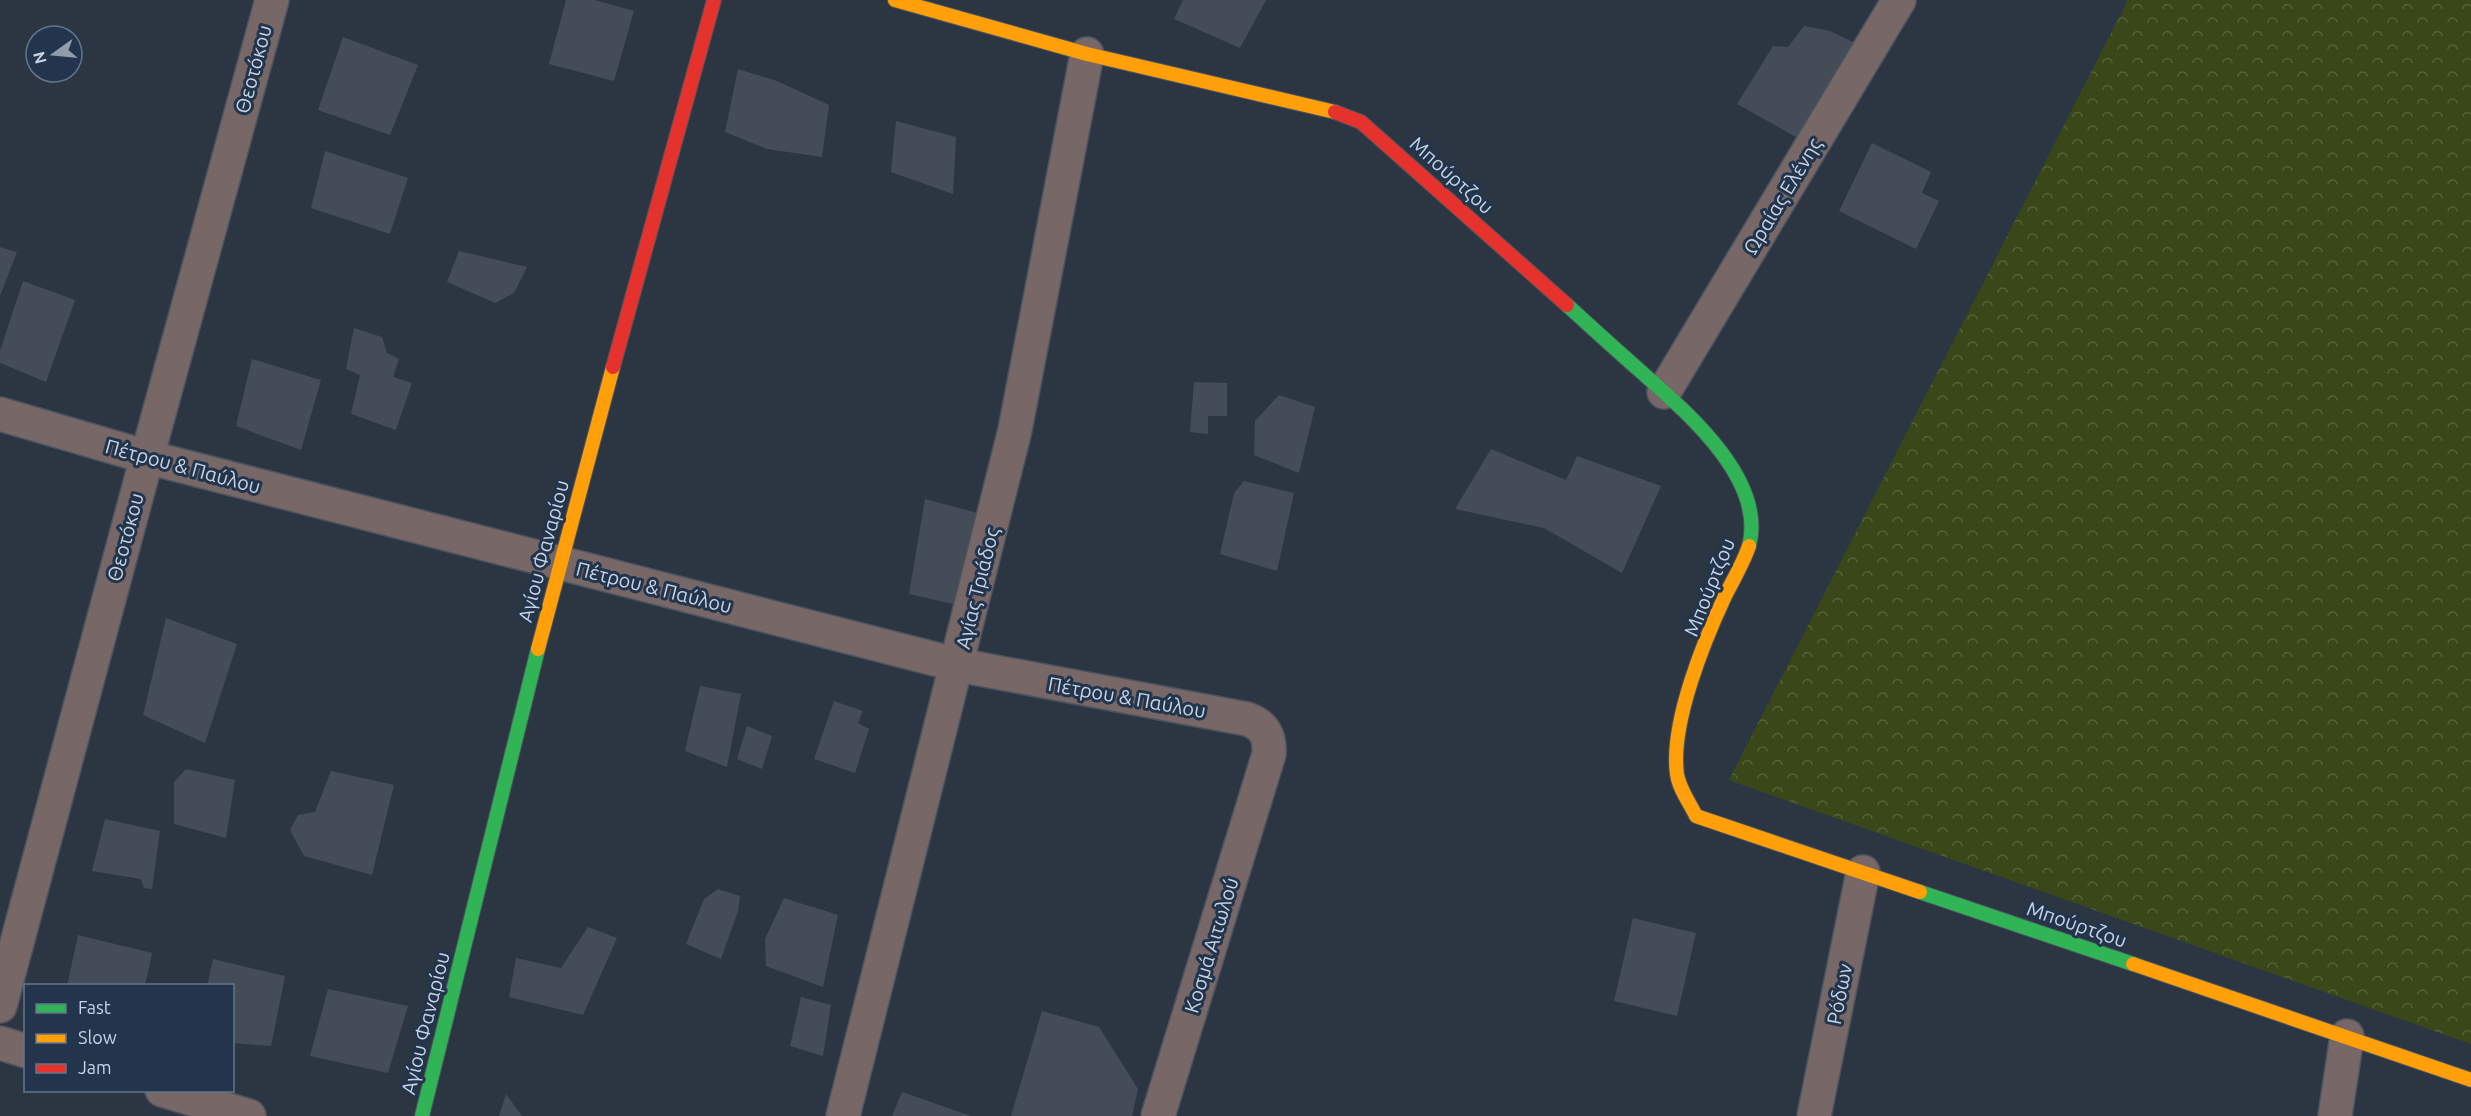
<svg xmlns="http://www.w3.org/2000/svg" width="2471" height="1116" font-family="Ubuntu,sans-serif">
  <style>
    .park { fill: url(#park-crowns) }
    .building { fill: #444c57 }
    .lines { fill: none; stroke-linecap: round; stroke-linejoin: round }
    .street-casing { stroke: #4a535e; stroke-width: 36 }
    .fast-casing { stroke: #4a535e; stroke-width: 16 }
    .slow-casing { stroke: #4a535e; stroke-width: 16 }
    .jam-casing { stroke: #4a535e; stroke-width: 16 }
    .street { stroke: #776767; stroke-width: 33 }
    .fast { stroke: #30b455; stroke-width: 14 }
    .slow { stroke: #ff9f0a; stroke-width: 14 }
    .jam { stroke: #e5322d; stroke-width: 14 }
    .labels { text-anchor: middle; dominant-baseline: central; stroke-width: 6; stroke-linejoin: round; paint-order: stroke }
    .street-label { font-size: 20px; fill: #c8d4e3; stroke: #22354d }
  </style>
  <defs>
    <pattern id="park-crowns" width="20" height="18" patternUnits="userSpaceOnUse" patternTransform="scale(1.5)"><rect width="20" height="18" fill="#3a4819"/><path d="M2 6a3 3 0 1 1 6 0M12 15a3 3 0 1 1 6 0" fill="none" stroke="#55623a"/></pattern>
  </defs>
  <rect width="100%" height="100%" fill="#2c3643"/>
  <path class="park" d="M2128 0H2471V1044L1729 780Z"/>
  <g class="building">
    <path d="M566 0H595L634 11 614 81 549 64Z"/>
    <path d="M1183 0H1266L1240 48 1174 19Z"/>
    <path d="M1804 26 1830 31 1853 42 1862 54 1805 142 1737 104 1773 46 1788 47Z"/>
    <path d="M343 37 418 65 390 135 318 110Z"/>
    <path d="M738 69 777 81 829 105 822 157 767 149 725 132Z"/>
    <path d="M896 121 956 137 953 194 891 172Z"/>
    <path d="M1872 143 1931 172 1922 193 1939 201 1916 249 1839 211Z"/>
    <path d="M325 151 408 178 390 234 311 208Z"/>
    <path d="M0 247 17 252 0 296Z"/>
    <path d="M459 251 527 267 514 293 495 303 447 282Z"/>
    <path d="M23 281 75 300 46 382 0 363V351Z"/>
    <path d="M354 328 382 337 387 353 399 359 393 377 412 383 396 430 351 414 360 375 346 369Z"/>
    <path d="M252 359 321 380 301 450 236 426Z"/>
    <path d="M1194 382 1227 383V416H1208V434L1190 432Z"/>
    <path d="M1279 395 1315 407 1299 473 1254 455 1255 421Z"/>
    <path d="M1491 449 1566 480 1577 456 1661 486 1622 573 1544 528 1455 509Z"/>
    <path d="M1244 481 1294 493 1277 571 1220 554 1234 493Z"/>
    <path d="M925 499 981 514 962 606 909 594Z"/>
    <path d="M166 618 237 644 205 743 143 715Z"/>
    <path d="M700 686 741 694 727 767 685 751Z"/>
    <path d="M834 701 863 711 858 723 869 729 855 773 814 759Z"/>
    <path d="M747 726 772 736 762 769 737 759Z"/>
    <path d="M186 769 235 780 226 838 174 824V782Z"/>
    <path d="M331 771 394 785 372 875 304 856 290 830 298 815 315 812Z"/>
    <path d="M105 819 160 831 152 889 144 888 141 879 92 871Z"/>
    <path d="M718 889 740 896 738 911 721 959 686 944 704 899Z"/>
    <path d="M784 898 838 915 823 987 766 966 765 939Z"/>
    <path d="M1633 918 1696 933 1677 1016 1614 1001Z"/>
    <path d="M588 927 617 938 583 1015 509 997 516 958 561 968Z"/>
    <path d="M78 935 152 953 145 986H67Z"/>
    <path d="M213 959 285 976 271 1046 232 1043V986H207Z"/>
    <path d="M328 989 408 1006 388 1073 310 1056Z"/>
    <path d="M801 997 831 1005 823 1056 790 1046Z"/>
    <path d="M1042 1011 1099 1027 1138 1089 1132 1116H1011Z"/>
    <path d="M902 1092 971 1116H892Z"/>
    <path d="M506 1094 522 1116H499Z"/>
  </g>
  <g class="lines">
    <defs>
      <g id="street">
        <path d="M1664 392 1899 0"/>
        <path d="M0 414 147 457 958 665 1247 719C1264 725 1270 736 1269 754L1158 1116"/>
        <path d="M0 1006 147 457 272 0"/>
        <path d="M0 1043 26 1051"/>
        <path d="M162 1090 249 1116"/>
        <path d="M843 1116 1015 430 1087 54"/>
        <path d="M1814 1116 1863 872"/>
        <path d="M2335 1116 2347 1036"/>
      </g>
      <g id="fast">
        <path d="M1567 305C1590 326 1614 348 1638 369 1683 409 1767 478 1749 546"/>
        <path d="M1920 892 2133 964"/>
        <path d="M422 1116 538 649"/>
      </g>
      <g id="slow">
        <path d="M895 0 1087 54 1335 112"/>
        <path d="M1749 546C1743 564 1733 580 1725 596 1704 641 1670 724 1677 774 1679 789 1690 803 1696 816L1920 892"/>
        <path d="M538 649 613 367"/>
        <path d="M2133 964 2471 1080"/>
      </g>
      <g id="jam">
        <path d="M1335 112 1361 122 1567 305"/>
        <path d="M613 367 714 0"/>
      </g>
    </defs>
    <use href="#street" class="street-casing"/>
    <use href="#fast" class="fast-casing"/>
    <use href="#slow" class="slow-casing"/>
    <use href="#jam" class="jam-casing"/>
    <use href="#street" class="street"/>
    <use href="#fast" class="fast"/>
    <use href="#slow" class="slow"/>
    <use href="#jam" class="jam"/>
  </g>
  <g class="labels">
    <g class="street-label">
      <text transform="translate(253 69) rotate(-75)">Θεοτόκου</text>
      <text transform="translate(1452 175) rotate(42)">Μπούρτζου</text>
      <text transform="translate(1782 196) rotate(-59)">Ωραίας Ελένης</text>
      <text transform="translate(183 466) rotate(15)">Πέτρου &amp; Παύλου</text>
      <text transform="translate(125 537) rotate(-75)">Θεοτόκου</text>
      <text transform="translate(543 551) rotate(-75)">Αγίου Φαναρίου</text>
      <text transform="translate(654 587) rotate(14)">Πέτρου &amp; Παύλου</text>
      <text transform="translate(1709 587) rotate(-68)">Μπούρτζου</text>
      <text transform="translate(977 588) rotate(-76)">Αγίας Τριάδος</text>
      <text transform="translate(1127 697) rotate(10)">Πέτρου &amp; Παύλου</text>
      <text transform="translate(2077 924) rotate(19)">Μπούρτζου</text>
      <text transform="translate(1211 945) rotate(-73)">Κοσμά Αιτωλού</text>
      <text transform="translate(1839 994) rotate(-79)">Ρόδων</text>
      <text transform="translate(425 1023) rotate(-76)">Αγίου Φαναρίου</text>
    </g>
  </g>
  <rect x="24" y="984" width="210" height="108" fill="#22354d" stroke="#647589" stroke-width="1.5"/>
  <rect x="36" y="1004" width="30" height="9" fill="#30b455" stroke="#647589" stroke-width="1.5"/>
  <text x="78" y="1014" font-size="18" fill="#c8d4e3">Fast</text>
  <rect x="36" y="1034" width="30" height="9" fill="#ff9f0a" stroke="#647589" stroke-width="1.5"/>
  <text x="78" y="1044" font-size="18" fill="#c8d4e3">Slow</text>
  <rect x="36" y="1064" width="30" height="9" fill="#e5322d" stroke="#647589" stroke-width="1.5"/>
  <text x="78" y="1074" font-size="18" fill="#c8d4e3">Jam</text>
  <g transform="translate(54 54) rotate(255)"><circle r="28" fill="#22354d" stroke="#647589" stroke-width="1.5"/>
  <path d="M0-4.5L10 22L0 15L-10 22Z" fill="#919dab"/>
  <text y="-9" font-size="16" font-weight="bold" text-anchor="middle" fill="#c8d4e3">N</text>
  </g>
</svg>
